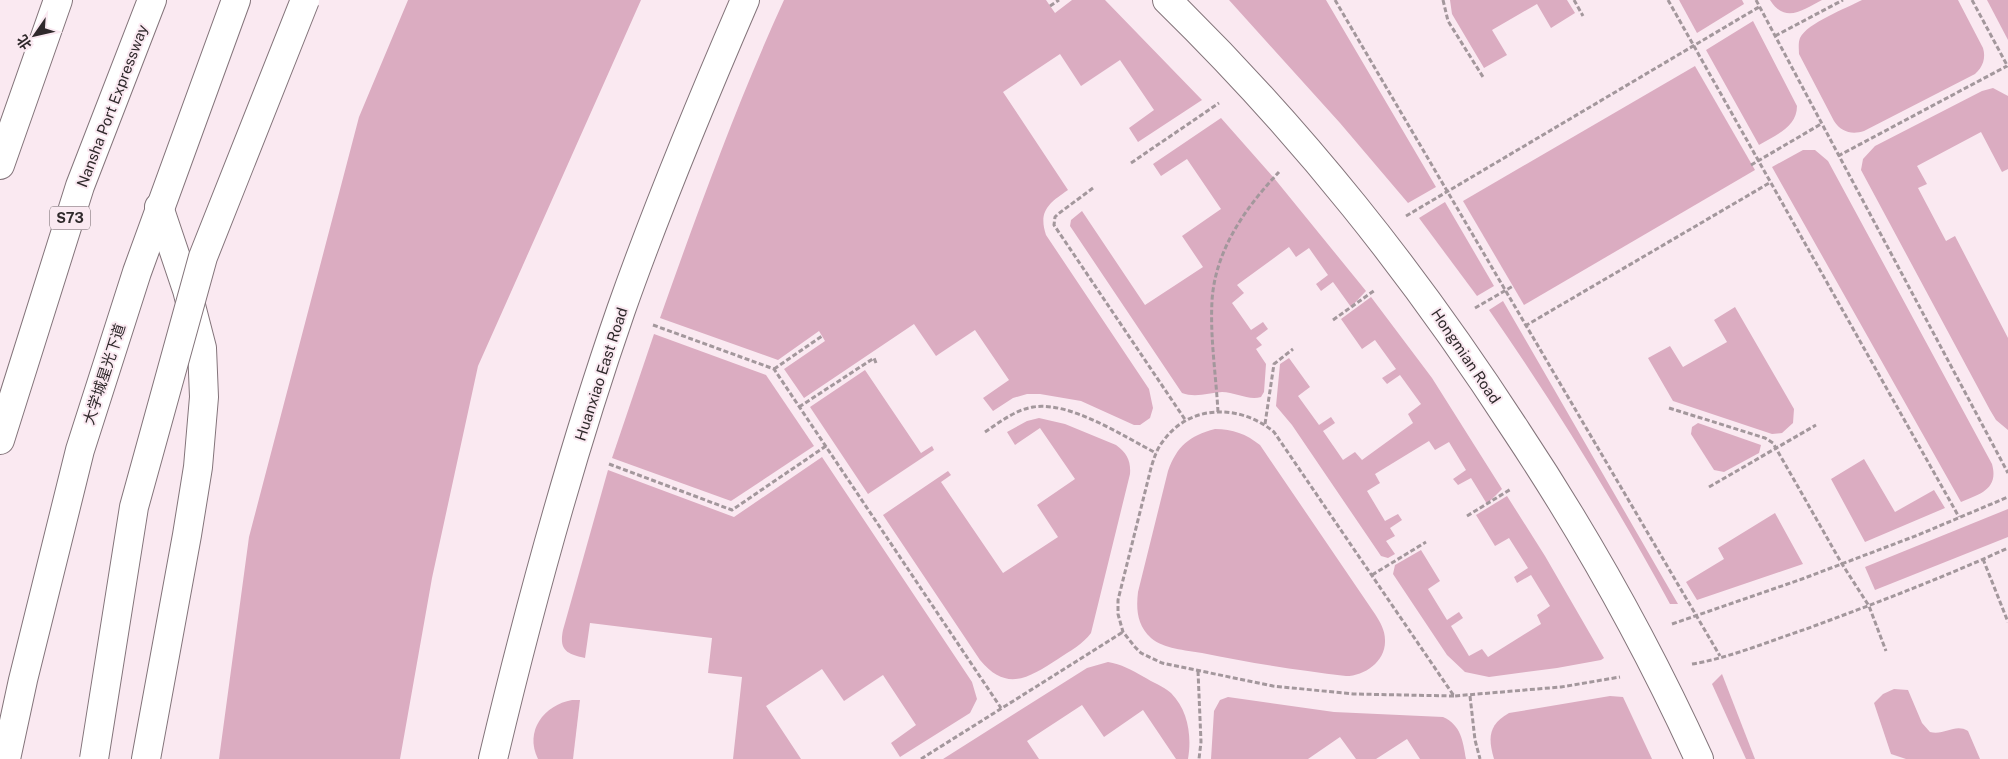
<svg xmlns="http://www.w3.org/2000/svg" width="2008" height="759" font-family="'Public Sans','Noto Sans SC',sans-serif">
  <style>
    .green { fill: #dbacc1 }
    .lines { fill: none; stroke-linecap: round; stroke-linejoin: round }
    .minor-casing { stroke: #83747a; stroke-width: 30 }
    .major-casing { stroke: #83747a; stroke-width: 30 }
    .highway-casing { stroke: #83747a; stroke-width: 30 }
    .path { stroke: #a3979c; stroke-width: 3; stroke-dasharray: 5 2.5; stroke-linecap: butt }
    .minor { stroke: #fff; stroke-width: 28 }
    .major { stroke: #fff; stroke-width: 28 }
    .highway { stroke: #fff; stroke-width: 28 }
    .highway-bridge-casing { stroke: #83747a; stroke-width: 30; stroke-linecap: butt }
    .highway-bridge { stroke: #fff; stroke-width: 28 }
    .labels { text-anchor: middle; dominant-baseline: central; stroke-width: 4; stroke-linejoin: round; paint-order: stroke }
    .shield { fill: #fae9f1; stroke: #6c6366; stroke-width: 1 }
    .shield-label { font-size: 14px; font-weight: bold; fill: #2f292b }
    .street-label { font-size: 15px; fill: #2f292b; stroke: #fae9f1 }
  </style>
  <rect width="100%" height="100%" fill="#fae9f1"/>
  <g class="green">
    <path d="M408 0H641L478 366 432 578 400 759H219L249 537 359 117Z"/>
    <path d="M784 0H1046L1055 13 1072 0H1105L1202 100 1138 142 1129 128 1154 110 1120 60 1081 86 1060 54 1003 92 1068 190C1049 203 1038 211 1046 235L1149 389 1153 408 1150 418 1140 425H1134L1081 401 1040 394H1027L1013 398 993 411 983 398 1009 380 975 330 936 356 914 324 804 398 784 369 825 341 819 331 778 360 660 318C698 211 737 103 784 0Z"/>
    <path d="M1229 0H1326L1436 187 1408 203 1340 123Z"/>
    <path d="M1450 0H1567L1575 13 1551 28 1537 4 1492 30 1507 55 1484 68 1452 14Z"/>
    <path d="M1679 0H1742L1744 4 1697 33Z"/>
    <path d="M1770 0H1822C1803 10 1785 24 1770 0Z"/>
    <path d="M1862 0H1958L1983 48C1986 58 1983 67 1975 74L1864 131C1852 135 1841 132 1834 121L1799 54C1799 48 1798 43 1800 38 1807 23 1847 8 1862 0Z"/>
    <path d="M1987 0H2008V40Z"/>
    <path d="M1753 21 1797 106C1797 127 1776 135 1759 145L1706 50Z"/>
    <path d="M1695 66 1755 170 1524 305 1463 201Z"/>
    <path d="M1993 88 2008 96V169L2002 172 1981 132 1917 166 1927 184 1918 188 1946 241 1955 236 2008 338V430L1996 420 1990 410 1861 170 1863 159 1875 146 1982 91Z"/>
    <path d="M1221 118 1274 178 1366 291 1351 307 1333 282 1321 291 1316 284 1328 275 1309 248 1296 257 1289 247 1237 285 1244 293 1232 303 1251 330 1263 322 1268 329 1256 338 1262 345 1256 349 1266 364 1264 392 1261 397C1249 401 1235 392 1222 392 1209 393 1195 398 1182 393L1070 226 1071 220 1082 211 1145 305 1203 267 1182 236 1221 209 1187 159 1161 176 1153 164Z"/>
    <path d="M1803 150H1815L1828 161 1992 464C1999 489 1980 494 1961 502L1772 167Z"/>
    <path d="M1445 202 1494 286 1477 296 1419 218Z"/>
    <path d="M1371 297 1432 378 1502 489 1487 504 1471 478 1458 485 1453 479 1466 470 1449 442 1435 450 1429 441 1375 474 1380 483 1367 491 1385 521 1398 514 1402 520 1390 528 1395 536 1386 541 1395 554 1388 558 1381 556 1292 425 1276 406 1280 364 1289 358 1310 387 1298 396 1319 425 1331 417 1335 423 1323 431 1343 460 1355 452 1362 460 1413 423 1408 414 1421 404 1400 375 1387 384 1382 378 1396 369 1375 340 1362 349 1341 319Z"/>
    <path d="M1503 301 1678 604H1670C1615 503 1555 405 1489 310Z"/>
    <path d="M1735 307 1794 409 1793 423 1782 433 1772 434 1673 401 1648 358 1670 346 1683 367 1727 342 1714 320Z"/>
    <path d="M654 334 766 375 814 446 731 501 612 458Z"/>
    <path d="M865 370 921 453 932 446 934 450 868 494 810 407Z"/>
    <path d="M1039 418 1065 424 1116 445C1127 453 1131 461 1130 474L1091 633C1083 644 1070 651 1058 659 1030 677 1007 693 980 660L883 515 948 471 951 475 941 482 1003 573 1058 537 1037 505 1075 479 1040 428 1015 445 1007 432 1027 421Z"/>
    <path d="M1698 423 1761 445 1759 453 1724 472 1714 470 1691 434 1692 427Z"/>
    <path d="M1215 429C1233 429 1246 434 1260 445L1375 614C1380 622 1385 630 1385 640 1386 661 1365 676 1346 676 1297 670 1250 663 1202 653 1185 650 1164 649 1151 638 1137 625 1136 609 1138 592L1168 471C1177 446 1189 436 1215 429Z"/>
    <path d="M822 457 972 682 977 699 970 713 900 757 891 743 916 725 883 675 844 701 822 669 766 706 801 759H733L742 677 708 673 712 638 590 623 585 658C566 654 559 650 563 630L608 470 734 517Z"/>
    <path d="M1864 459 1895 512 1934 490 1945 508 1865 542 1831 479Z"/>
    <path d="M1507 496 1545 556 1604 658 1601 660 1557 668 1489 677 1465 672 1447 655 1393 574 1395 565 1421 550 1440 581 1428 589 1447 620 1459 612 1463 618 1451 626 1469 656 1482 649 1488 657 1541 624 1537 615 1550 606 1531 575 1517 583 1514 577 1528 568 1509 538 1495 546 1476 515Z"/>
    <path d="M2008 509V537L1875 590 1865 567Z"/>
    <path d="M1775 513 1803 564 1697 600 1686 582 1724 559 1718 548Z"/>
    <path d="M1108 662C1121 664 1132 670 1144 677 1152 682 1163 686 1171 693 1188 710 1192 736 1188 759H1176L1143 710 1104 737 1082 705 1027 741 1039 759H943L1087 668Z"/>
    <path d="M1722 674 1755 759H1746L1712 684Z"/>
    <path d="M1894 689 1908 690 1922 723 1930 732C1944 736 1955 723 1968 731L1980 759H1906L1891 754 1874 703 1883 694Z"/>
    <path d="M1610 696 1623 697 1652 759H1494C1488 738 1488 725 1509 713Z"/>
    <path d="M1228 697 1334 712 1443 717C1461 725 1463 741 1466 759H1420L1407 739 1376 759H1356L1340 737 1308 759H1211L1214 711 1220 700Z"/>
    <path d="M572 700H580L573 759H538C524 731 544 705 572 700Z"/>
  </g>
  <g class="lines">
    <defs>
      <g id="minor">
        <path d="M1167 0C1302 132 1414 273 1517 432 1586 536 1647 645 1699 759"/>
        <path d="M146 759 187 535 198 467 204 397 202 348 187 290 159 207"/>
        <path d="M493 759C529 608 570 457 621 310 658 205 701 102 745 0"/>
      </g>
      <path id="major" d="M6 759 23 680 80 450 137 272 236 0"/>
      <g id="highway">
        <path d="M0 165 58 0"/>
        <path d="M0 440 80 186 152 0"/>
      </g>
    </defs>
    <use href="#minor" class="minor-casing"/>
    <use href="#major" class="major-casing"/>
    <use href="#highway" class="highway-casing"/>
    <g class="path">
      <path d="M1335 0 1720 656"/>
      <path d="M1443 0 1448 21 1483 77"/>
      <path d="M1574 0 1583 16"/>
      <path d="M1668 0 1959 517"/>
      <path d="M1756 0 2008 473"/>
      <path d="M1972 0 2008 67"/>
      <path d="M1050 6 1059 0"/>
      <path d="M1775 36 1843 0"/>
      <path d="M1838 156 2007 66"/>
      <path d="M1131 163 1219 103"/>
      <path d="M1751 165 1821 124"/>
      <path d="M1093 188 1058 214 1055 217 1054 225 1186 421"/>
      <path d="M1406 216 1759 7"/>
      <path d="M1475 308 1513 286"/>
      <path d="M1333 320 1375 290"/>
      <path d="M653 325 774 369 1001 708"/>
      <path d="M1525 326 1771 182"/>
      <path d="M774 369 822 336"/>
      <path d="M799 407 874 358 876 363"/>
      <path d="M1669 408 1765 438 1773 443 1842 564 1869 606 1886 651"/>
      <path d="M1218 412C1216 375 1210 338 1212 301 1215 250 1246 207 1279 172"/>
      <path d="M1265 424 1274 364 1293 349"/>
      <path d="M985 432C1000 422 1015 410 1033 407 1070 401 1123 436 1156 453"/>
      <path d="M609 464 732 510 826 446"/>
      <path d="M1709 487 1816 425"/>
      <path d="M1467 516 1511 489"/>
      <path d="M1983 559 2008 622"/>
      <path d="M1372 575 1426 542"/>
      <path d="M1672 624 1802 579 1918 535 2008 497"/>
      <path d="M1692 664C1729 658 1770 641 1806 629 1874 604 1942 578 2008 548"/>
      <path d="M1198 671 1201 742 1199 759"/>
      <path d="M1454 696 1353 694 1273 686 1162 663 1141 653 1135 647 1123 632 1118 614V600L1151 468C1154 458 1157 448 1164 440 1191 403 1242 405 1274 432L1454 696 1561 687 1620 677"/>
      <path d="M1470 696 1475 740 1480 759"/>
      <path d="M921 759 1123 632"/>
    </g>
    <use href="#minor" class="minor"/>
    <use href="#major" class="major"/>
    <use href="#highway" class="highway"/>
    <defs>
      <path id="highway-bridge" d="M94 759 134 507 203 257 305 0"/>
    </defs>
    <use href="#highway-bridge" class="highway-bridge-casing"/>
    <use href="#highway-bridge" class="highway-bridge"/>
  </g>
  <g class="labels">
    <rect class="shield" x="50" y="206.5" width="40" height="23" rx="4"/>
    <g class="shield-label">
      <text x="70" y="218">S73</text>
    </g>
    <g class="street-label">
      <text transform="translate(112 106) rotate(-69)">Nansha Port Expressway</text>
      <text transform="translate(1466 356) rotate(56)">Hongmian Road</text>
      <text transform="translate(104 374) rotate(-72)">大学城星光下道</text>
      <text transform="translate(601 374) rotate(-72)">Huanxiao East Road</text>
    </g>
  </g>
  <g transform="translate(35 35) rotate(236)" stroke="#fae9f1" stroke-width="4" paint-order="stroke">
  <path d="M0-4L9 19L0 12L-9 19Z" fill="#2f292b"/>
  <text y="-8" font-size="14" font-weight="bold" text-anchor="middle" fill="#2f292b">北</text>
  </g>
</svg>
